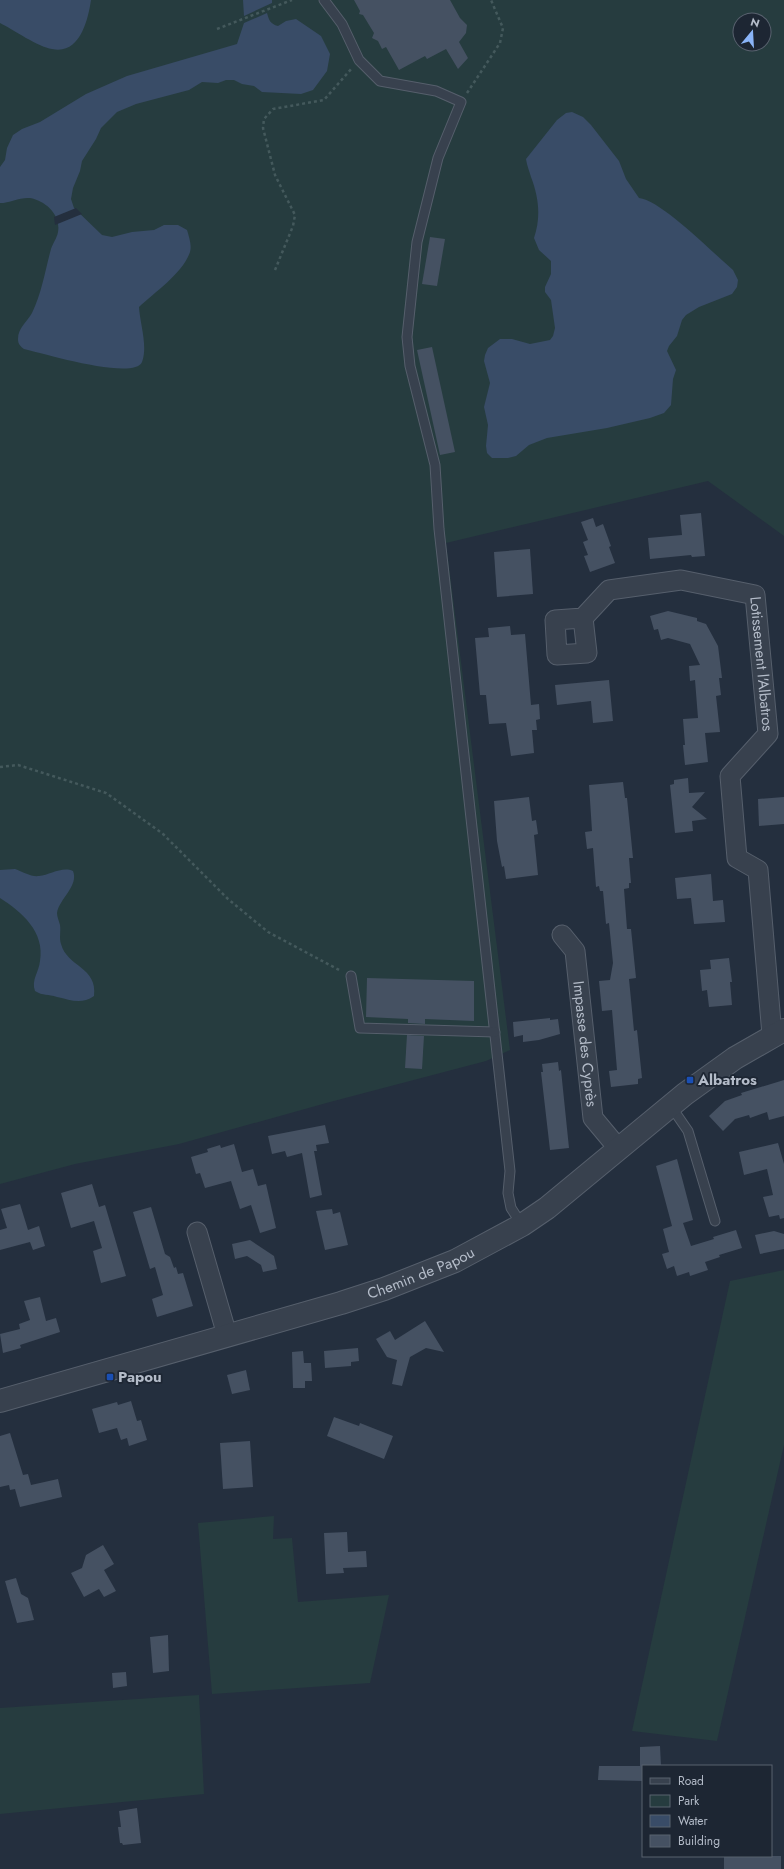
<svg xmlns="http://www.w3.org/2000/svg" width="784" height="1869" font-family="Jost,sans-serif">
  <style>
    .green { fill: #263c3f; fill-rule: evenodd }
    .water { fill: #394c67 }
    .pier { fill: #242f3e }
    .building { fill: #455162 }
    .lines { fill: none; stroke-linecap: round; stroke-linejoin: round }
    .service-casing { stroke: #565f6c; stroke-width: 11 }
    .minor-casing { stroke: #565f6c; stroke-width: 21 }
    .tertiary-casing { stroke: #565f6c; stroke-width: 24 }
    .path { stroke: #44595c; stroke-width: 2.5; stroke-dasharray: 3 3; stroke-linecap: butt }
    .service { stroke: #38414e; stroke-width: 9 }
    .minor { stroke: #38414e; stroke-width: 19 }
    .tertiary { stroke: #38414e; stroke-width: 22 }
    .transit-dot { fill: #1a4fb4; stroke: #1d2633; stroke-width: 1.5 }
    .labels { text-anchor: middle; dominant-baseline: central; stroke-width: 3.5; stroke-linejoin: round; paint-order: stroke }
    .street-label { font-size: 15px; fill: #b4bcc9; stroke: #1d2633 }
    .poi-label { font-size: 15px; font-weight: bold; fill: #b4bcc9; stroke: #1d2633; text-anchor: start }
  </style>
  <rect width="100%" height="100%" fill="#242f3e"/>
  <g class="green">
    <path d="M0 0H784V536L708 481 446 543 510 1050 486 1061 330 1102 179 1144 75 1164 0 1184ZM740 20H764V44H740Z"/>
    <path d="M784 1270V1445L717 1741 632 1731 730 1281Z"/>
    <path d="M274 1516 273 1539 292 1538 298 1602 389 1595 370 1683 212 1694 198 1523Z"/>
    <path d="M199 1695 204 1794 0 1814V1708Z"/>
  </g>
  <g class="water">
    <path d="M0 0H91C88 20 80 55 52 49 38 47 14 30 0 23Z"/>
    <path d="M243 0H272V3L244 16Z"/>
    <path d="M267 13C269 20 270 24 278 26L286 21 296 19 321 36 330 54 327 71 313 90 301 94 262 92 254 86 242 84 234 80H226L218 83 202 82 189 90 136 104 117 112 101 128 96 139 82 161 80 171 73 188 71 199 74 208 102 235 112 237 132 232 154 230 164 225H178L187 230C189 237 192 245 190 252 183 273 155 292 139 307 140 324 148 346 142 362 134 381 42 353 24 349 20 346 18 344 18 339 18 328 27 322 32 313 42 292 45 271 51 249 53 243 57 238 58 232 61 215 46 201 30 198 20 197 10 203 0 203V167L5 160 7 148 13 135 22 129 40 122 86 94 127 76 237 44 244 23Z"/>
    <path d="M572 112 583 117 591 125 619 161 626 179 639 198C661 200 714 254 733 270L738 280 737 287 732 294 699 307 686 315 682 320 677 336 669 346 667 351 676 370 673 379 671 405 664 413 650 418 607 428 547 438 529 445 516 456 508 458H492L487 453 486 446 488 425 484 407 490 383 484 361 485 355 488 348 500 339H512L530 344 550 340 553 336 555 328 551 300 545 292V287L551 274V261L539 250 534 238C541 217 539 198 531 177 529 170 527 166 526 159L557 120 566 113Z"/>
    <path d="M15 869C23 872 31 877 39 876 50 875 62 866 73 871 79 886 59 899 57 913 57 917 59 921 60 925 61 931 59 938 61 944 67 967 98 967 94 996 81 1005 71 1000 57 997 48 994 43 996 35 991 31 980 39 972 40 961 45 932 22 912 0 898V870Z"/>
  </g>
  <path class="pier" d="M76 208 82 214 55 225 54 217Z"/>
  <g class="building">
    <path d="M354 0H450L460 18 467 25 466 33 459 42 468 58 458 69 446 49 427 59 425 56 399 70 386 47 382 49 378 41 372 38 374 33 363 15 359 14 360 11Z"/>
    <path d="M430 237 445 239 437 286 422 284Z"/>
    <path d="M432 347 455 452 440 455 417 350Z"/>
    <path d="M701 513 705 556 692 557 691 555 650 559 648 538 682 535 680 515Z"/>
    <path d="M593 518 596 527 603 524 611 546 609 547 615 563 590 572 584 556 588 555 583 542 588 540 581 522Z"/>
    <path d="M530 549 533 594 497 597 494 552Z"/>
    <path d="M668 611 697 618V621L706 624 718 646 722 678H719L721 695 716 696 720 732 705 733 708 762 685 765 683 745H685L683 719 698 718 695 680 690 681 689 666 700 665 690 644 668 638 661 640 658 629 654 630 650 616Z"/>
    <path d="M510 626 511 635 525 634 531 705 539 704 540 719 536 720 537 730H532L534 753 511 756 506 723 489 724 486 695H480L475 638 489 637 488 628Z"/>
    <path d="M609 680 613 721 593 723 591 701 557 705 555 685Z"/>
    <path d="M688 778 689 793 705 792 692 807 707 819 692 821 693 831 675 833 670 785 674 784V780Z"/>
    <path d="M623 782 625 798H627L633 858H629L631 883H629V888L624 889 627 929H631L636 978 629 979 634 1031 637 1030 642 1078 638 1079V1084L611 1087 609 1071 617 1070 612 1010 602 1011 599 981 610 980 613 963 609 923 606 924 603 891H600L599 886 596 887 593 848 587 849 585 832 592 831 589 785Z"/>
    <path d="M529 797 532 821 536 820 538 834 534 835 538 875 506 879 504 866 502 867 497 841 494 801Z"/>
    <path d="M784 797V824L759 826 758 799Z"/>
    <path d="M711 874 713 901 723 900 725 922 694 924 691 898 677 899 675 878Z"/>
    <path d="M729 958 732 982H730L732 1005 709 1007 707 990 702 991 700 970 711 969 710 960Z"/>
    <path d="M367 978 474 981V1021L425 1019V1024L408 1023V1019L366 1017Z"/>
    <path d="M550 1018V1020L558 1019 560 1034 539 1040 523 1042V1035L514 1037 513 1022Z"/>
    <path d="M407 1035 424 1036 422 1069 405 1068Z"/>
    <path d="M558 1062 559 1071 561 1070 569 1148 550 1150 541 1072H543L542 1064Z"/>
    <path d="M784 1080V1116L769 1120 767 1112 750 1118 749 1115 735 1119 723 1131 709 1116 725 1101 742 1095 741 1093Z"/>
    <path d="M325 1125 329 1143 316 1145 317 1151H314L322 1195 310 1198 302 1153 287 1157 285 1151 272 1154 268 1136Z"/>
    <path d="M778 1143 784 1164V1218L780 1219 779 1215 769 1217 763 1197 773 1195 767 1169 744 1175 739 1152Z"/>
    <path d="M234 1144 242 1172 253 1169 258 1186 266 1184 276 1228 260 1233 251 1205 240 1209 231 1181 205 1188 200 1173 196 1174 191 1157 208 1152 207 1149 220 1145 221 1148Z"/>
    <path d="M677 1159 693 1220 683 1223 691 1246 714 1239 713 1237 736 1230 742 1248 719 1255 720 1257 705 1262 708 1270 690 1276 689 1272 677 1276 674 1266 667 1269 662 1254 669 1252 663 1229 672 1226 656 1166Z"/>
    <path d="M92 1184 99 1207 105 1205 126 1276 101 1283 93 1251 102 1248 94 1221 71 1228 61 1193Z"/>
    <path d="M20 1204 28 1230 39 1226 45 1246 33 1250 30 1242 0 1250V1230L7 1228 1 1209Z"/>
    <path d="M151 1207 165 1254 170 1257 174 1268 176 1267 178 1274 183 1273 193 1306 157 1317 152 1299 163 1295 155 1267 150 1269 133 1212Z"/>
    <path d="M332 1209 333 1214 340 1212 348 1245 325 1250 316 1211Z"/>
    <path d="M774 1231 784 1234V1249L760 1254 755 1235Z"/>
    <path d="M250 1240 274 1256 277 1269 263 1272 261 1265 247 1256 235 1259 232 1244Z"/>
    <path d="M40 1297 46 1321 56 1318 60 1332 20 1345 21 1348 3 1353 0 1334 20 1329 19 1324 30 1320 24 1301Z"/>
    <path d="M425 1321 444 1352 426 1348 410 1357 402 1386 392 1384 397 1360 387 1357 376 1339 390 1331 395 1340Z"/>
    <path d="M358 1348 359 1361 351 1362V1366L325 1368 324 1351Z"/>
    <path d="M303 1351 304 1363H311L312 1381H305V1388H293L292 1352Z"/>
    <path d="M246 1370 250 1390 232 1394 227 1375Z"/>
    <path d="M131 1401 137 1421 141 1420 147 1440 129 1446 127 1438 121 1440 117 1428 99 1433 92 1409 117 1402 118 1405Z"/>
    <path d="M334 1417 359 1426 360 1423 393 1436 384 1459 327 1436Z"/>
    <path d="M10 1433 23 1475 28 1474 31 1485 58 1479 62 1497 20 1507 15 1489 10 1490 9 1485 0 1487V1436Z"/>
    <path d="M250 1441 253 1487 223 1489 220 1443Z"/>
    <path d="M347 1532 348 1552 366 1551 367 1567 343 1568 344 1573 326 1574 324 1533Z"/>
    <path d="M103 1545 114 1564 104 1570 116 1591 104 1597 99 1589 84 1597 71 1573 82 1568 86 1555Z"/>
    <path d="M16 1578 21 1594 28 1598 34 1620 17 1623 5 1581Z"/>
    <path d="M168 1635 169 1671 153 1673 150 1637Z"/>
    <path d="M126 1672 127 1686 113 1688 112 1673Z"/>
    <path d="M660 1746 661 1766H640V1747Z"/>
    <path d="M599 1766H643V1781L598 1780Z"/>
    <path d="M137 1808 141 1843 123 1845 122 1843H120L118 1827H121L119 1811Z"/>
    <rect x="724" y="1856" width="57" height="13"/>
  </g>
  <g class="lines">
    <defs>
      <g id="service">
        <path d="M324 0 342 24 359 60 380 81 436 91 461 102 438 158 417 242 407 337 410 366 435 465 439 529 510 1171 508 1193 511 1208 522 1225"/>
        <path d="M351 976 360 1028 495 1032"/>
        <path d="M669 1108 677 1115 688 1131 715 1221"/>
      </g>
      <g id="minor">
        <path id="s1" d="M583 618 587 653 557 655 555 620 583 618 609 590 681 580 755 595 768 734 730 776 737 858 758 870 772 1035"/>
        <path id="s2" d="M562 935 575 951 593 1118 618 1148"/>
        <path d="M197 1232 227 1335"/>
      </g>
      <g id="tertiary">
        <path id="s3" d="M0 1401 341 1303 384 1289 455 1261 522 1225 547 1208 685 1094 735 1058 784 1030"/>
      </g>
    </defs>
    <use href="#service" class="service-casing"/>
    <use href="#minor" class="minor-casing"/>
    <use href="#tertiary" class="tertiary-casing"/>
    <g class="path">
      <path d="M217 29 292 0"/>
      <path d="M467 93 500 43 503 28 491 0"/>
      <path d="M275 270 293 226 295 215 275 175 263 128 264 119 273 109 324 100 352 68"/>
      <path d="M0 767 18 765 106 793 163 834 228 899 268 932 341 971"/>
    </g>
    <use href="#service" class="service"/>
    <use href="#minor" class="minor"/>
    <use href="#tertiary" class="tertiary"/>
  </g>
  <g class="transit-dot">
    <rect x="686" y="1076" width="8" height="8" rx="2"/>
    <rect x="106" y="1373" width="8" height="8" rx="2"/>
  </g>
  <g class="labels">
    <g class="street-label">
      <text stroke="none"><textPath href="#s1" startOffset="384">Lotissement l'Albatros</textPath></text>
      <text stroke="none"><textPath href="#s2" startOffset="114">Impasse des Cyprès</textPath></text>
      <text stroke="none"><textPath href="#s3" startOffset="440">Chemin de Papou</textPath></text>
    </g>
    <g class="poi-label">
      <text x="698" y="1080">Albatros</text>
      <text x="118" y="1377">Papou</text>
    </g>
  </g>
  <rect x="642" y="1765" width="130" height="92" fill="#1d2633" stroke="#59626f"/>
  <rect x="650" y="1778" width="20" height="6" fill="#38414e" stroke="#59626f"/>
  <text x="678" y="1785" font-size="12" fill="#b4bcc9">Road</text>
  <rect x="650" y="1795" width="20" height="12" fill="#263c3f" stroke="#59626f"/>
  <text x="678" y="1805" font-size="12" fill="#b4bcc9">Park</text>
  <rect x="650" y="1815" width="20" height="12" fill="#394c67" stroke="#59626f"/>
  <text x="678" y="1825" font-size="12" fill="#b4bcc9">Water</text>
  <rect x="650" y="1835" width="20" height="12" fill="#455162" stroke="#59626f"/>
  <text x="678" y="1845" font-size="12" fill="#b4bcc9">Building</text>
  <g transform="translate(752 32) rotate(18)"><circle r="19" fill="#1d2633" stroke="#59626f"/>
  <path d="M0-3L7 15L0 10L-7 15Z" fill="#8ab4f8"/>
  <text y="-6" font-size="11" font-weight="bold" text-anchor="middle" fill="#b4bcc9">N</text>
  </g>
</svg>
